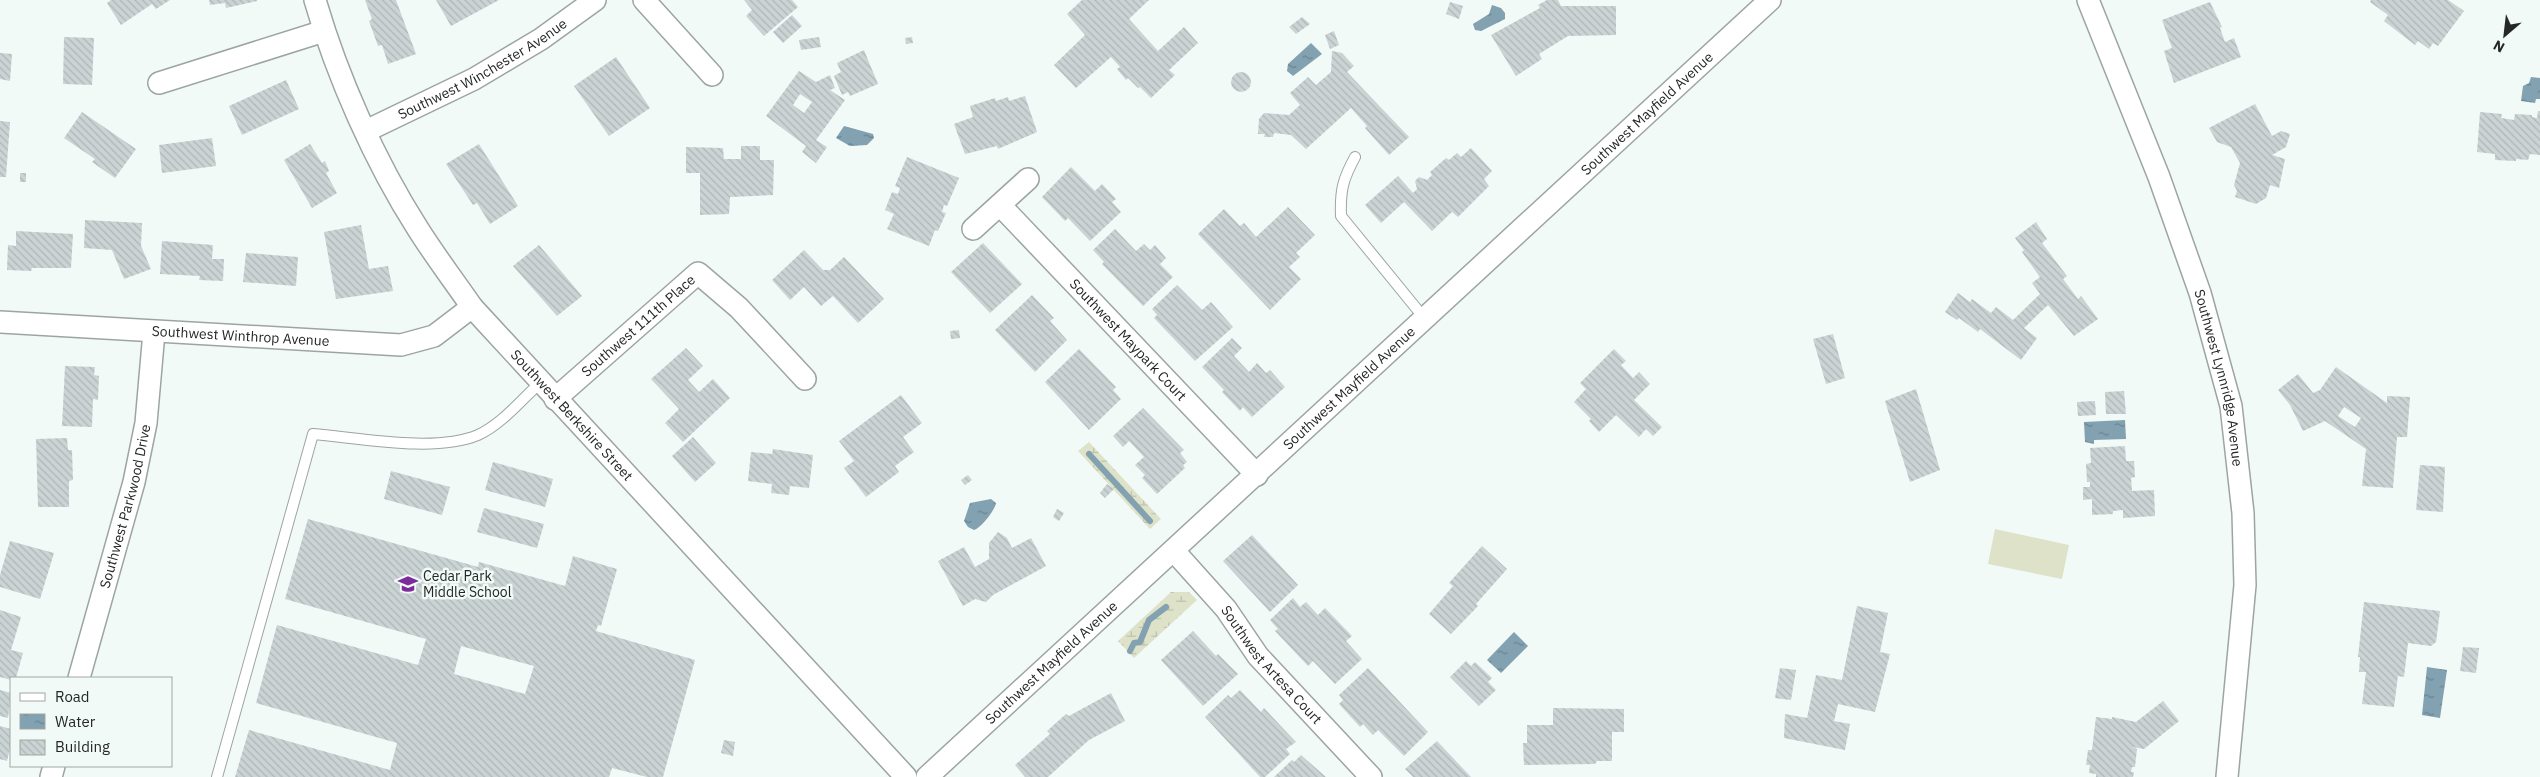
<svg xmlns="http://www.w3.org/2000/svg" width="2540" height="777" font-family="'IBM Plex Sans',sans-serif">
  <style>
    .wetland { fill: url(#wetland-marsh) }
    .pitch { fill: #dee2c8 }
    .water { fill: url(#water-ripples) }
    .lines { fill: none; stroke-linecap: round; stroke-linejoin: round }
    .stream { stroke: #82a1b1; stroke-width: 6 }
    .building { fill: url(#building-back-hatch); fill-rule: evenodd }
    .lane-casing { stroke: #9da5a2; stroke-width: 12 }
    .street-casing { stroke: #9da5a2; stroke-width: 24 }
    .lane { stroke: #fff; stroke-width: 10 }
    .street { stroke: #fff; stroke-width: 21 }
    .labels { text-anchor: middle; dominant-baseline: central; stroke-width: 5; stroke-linejoin: round; paint-order: stroke }
    .street-label { font-size: 14px; fill: #242726; stroke: #f2faf7 }
    .poi-label { font-size: 14px; fill: #242726; stroke: #f2faf7; text-anchor: start }
  </style>
  <defs>
    <pattern id="wetland-marsh" width="20" height="14" patternUnits="userSpaceOnUse" patternTransform="scale(1.25)"><rect width="20" height="14" fill="#dee2c8"/><path d="M1 5h8M5 5V1M11 12h8M15 12V8" fill="none" stroke="#bec2ac"/></pattern>
    <pattern id="water-ripples" width="26" height="14" patternUnits="userSpaceOnUse" patternTransform="scale(1.25)"><rect width="26" height="14" fill="#82a1b1"/><path d="M2 4q2-2 4 0t4 0M15 11q2-2 4 0t4 0" fill="none" stroke="#6a8390"/></pattern>
    <pattern id="building-back-hatch" width="6" height="6" patternUnits="userSpaceOnUse" patternTransform="scale(1.25)"><rect width="6" height="6" fill="#cbd4d4"/><path d="M-1 5l2 2M0 0l6 6M5-1l2 2" fill="none" stroke="#aeb6b6"/></pattern>
  </defs>
  <rect width="100%" height="100%" fill="#f2faf7"/>
  <g class="wetland">
    <path d="M1089 442 1161 519 1150 529 1078 451Z"/>
    <path d="M1171 592H1189L1197 600 1134 658 1118 641Z"/>
  </g>
  <path class="pitch" d="M1995 529 2069 545 2062 579 1988 564Z"/>
  <g class="water">
    <path d="M1492 5 1501 8 1505 13V19L1481 31 1475 30 1473 24 1489 14Z"/>
    <path d="M1311 43 1322 54 1293 76 1287 71 1288 64Z"/>
    <path d="M2531 77 2540 78V99H2536L2535 103 2521 101 2523 86 2529 83Z"/>
    <path d="M844 126 873 134 874 138 867 145 850 146 836 138Z"/>
    <path d="M2125 420 2126 439 2094 440V444L2085 442 2084 422Z"/>
    <path d="M991 499 996 503C995 510 981 528 974 530L968 527 964 521 970 503Z"/>
    <path d="M1514 632 1528 646 1501 673 1487 660Z"/>
    <path d="M2427 667 2447 670 2440 718 2422 715Z"/>
  </g>
  <g class="lines">
    <g class="stream">
      <path d="M1089 454 1150 521"/>
      <path d="M1130 651 1134 643 1140 642 1149 620 1166 607"/>
    </g>
  </g>
  <g class="building">
    <path d="M111 0H170L156 9 152 4 121 25 107 3Z"/>
    <path d="M209 0H257V1L226 8 225 3 210 5Z"/>
    <path d="M365 0H396L416 54 388 64 382 45 378 46 369 21 372 19Z"/>
    <path d="M436 0H499L451 26Z"/>
    <path d="M744 0H792L798 7 764 36 746 16 752 10Z"/>
    <path d="M1082 0H1149L1129 19 1158 51 1184 27 1198 43 1169 70 1175 75 1151 98 1140 87 1138 88 1128 78 1126 80 1117 69 1120 67 1111 57 1076 88 1054 65 1085 35 1067 14Z"/>
    <path d="M1547 0H1558L1561 6H1616V35L1568 36 1539 54 1542 59 1516 76 1491 35 1540 8 1538 5Z"/>
    <path d="M2371 0H2448L2464 11 2438 46 2433 43 2429 49 2418 41 2415 45 2384 21 2388 15 2370 2Z"/>
    <path d="M1450 2 1463 6 1459 19 1446 14Z"/>
    <path d="M2210 2 2222 27 2220 28 2225 42 2234 38 2241 57 2174 83 2164 51 2172 48 2162 20Z"/>
    <path d="M792 15 802 26 783 43 773 32Z"/>
    <path d="M1302 17 1310 24 1296 34 1289 27Z"/>
    <path d="M1334 31 1339 45 1330 49 1325 35Z"/>
    <path d="M64 37 94 38 92 85 63 84Z"/>
    <path d="M819 37 821 47 801 50 799 40Z"/>
    <path d="M912 37 913 43 906 44 905 38Z"/>
    <path d="M864 50 878 84 850 96 848 92 842 95 834 76 841 72 837 63Z"/>
    <path d="M1332 51 1342 53 1354 66 1347 72 1409 137 1389 155 1365 128 1367 126 1351 108 1306 149 1291 135 1274 133 1273 137H1264L1265 134H1258L1259 119 1264 113 1289 115 1300 105 1290 93 1308 77 1316 85 1331 72Z"/>
    <path d="M0 53 12 54 10 81 0 79Z"/>
    <path d="M616 57 650 108 609 136 574 86Z"/>
    <path d="M799 71 816 82 830 75 835 88 830 90 845 100 816 140 827 147 816 163 802 152 806 146 766 116ZM800 94 812 102 804 113 793 105Z"/>
    <circle cx="1241" cy="82" r="10"/>
    <path d="M286 80 299 109 242 135 229 106Z"/>
    <path d="M1025 96 1037 132 998 149 997 146 965 154 954 124 973 117 970 106 995 98 996 101 1008 97 1009 101Z"/>
    <path d="M2255 104 2272 136 2281 131 2290 134 2286 147 2272 155 2285 159 2279 188 2270 185 2266 198 2256 204 2235 197 2237 191 2234 185 2240 163 2231 147 2217 142 2209 128Z"/>
    <path d="M2538 111H2540V155L2530 154 2528 160 2516 159V161L2495 160V154L2477 152 2480 112 2502 114 2501 118 2514 120 2515 114 2532 115V117L2537 118Z"/>
    <path d="M82 112 136 149 115 178 92 162 95 159 64 138Z"/>
    <path d="M0 121 10 122 6 177H0Z"/>
    <path d="M212 138 216 166 162 173 159 145Z"/>
    <path d="M310 144 322 163 325 161 329 171 326 173 337 193 312 208 284 160Z"/>
    <path d="M479 144 518 206 490 224 477 203 473 205 446 164Z"/>
    <path d="M741 146H760V160H774L773 195 730 197 729 214 700 215V173H686V147L723 148 724 159H741Z"/>
    <path d="M1471 148 1492 171 1484 179 1489 186 1458 217 1452 212 1432 231 1404 202 1381 223 1365 205 1398 176 1413 193 1417 189 1415 181 1419 177 1427 180 1432 175 1430 172 1446 158 1449 160 1457 153 1461 157Z"/>
    <path d="M907 157 959 178 947 206 944 205 942 212 946 213 938 231 935 230 929 246 887 229 894 214 885 210 892 192 898 194 900 188 895 186Z"/>
    <path d="M1071 167 1095 191 1102 184 1116 199 1112 202 1121 212 1090 241 1068 218 1065 221 1042 197Z"/>
    <rect x="20" y="173" width="6" height="9"/>
    <path d="M1288 207 1315 235 1296 253 1300 257 1289 267 1301 279 1270 310 1198 234 1224 209 1240 226 1244 223 1256 237Z"/>
    <path d="M85 220 142 223 141 246 151 269 124 279 112 250 84 248Z"/>
    <path d="M2036 222 2047 239 2042 243 2067 276 2063 279 2078 299 2081 296 2098 319 2074 336 2048 305 2024 328 2037 338 2021 360 1980 329 1978 332 1959 318 1957 320 1945 312 1958 293 1970 302 1972 299 1991 313 1996 307 2013 320 2040 294 2032 283 2040 277 2022 252 2024 250 2015 238Z"/>
    <path d="M361 225 369 269 388 266 393 291 336 299 324 232Z"/>
    <path d="M1115 229 1136 251 1144 244 1150 250 1155 245 1166 258 1160 264 1173 277 1143 306 1102 264 1104 262 1093 250Z"/>
    <path d="M16 231 73 234 71 268H32L31 271 7 270 8 245 16 246Z"/>
    <path d="M162 241 213 245 212 259H224L223 281 199 280 200 276 160 274Z"/>
    <path d="M983 243 1022 284 990 313 951 272Z"/>
    <path d="M539 245 582 296 557 316 513 266Z"/>
    <path d="M804 250 823 270H830L844 257 884 299 858 323 833 296 821 306 804 287 790 300 772 280Z"/>
    <path d="M246 253 298 257 296 286 243 282Z"/>
    <path d="M1177 285 1202 310 1211 302 1233 327 1195 361 1154 318 1157 315 1152 309Z"/>
    <path d="M1032 295 1054 318 1050 321 1067 340 1035 372 995 330Z"/>
    <path d="M959 330 960 338 951 339 950 331Z"/>
    <path d="M1833 334 1845 378 1826 384 1813 339Z"/>
    <path d="M1232 338 1242 348 1234 356 1249 372 1257 363 1266 373 1270 370 1285 387 1252 417 1243 407 1240 411 1222 392 1224 390 1202 367Z"/>
    <path d="M686 348 703 366 688 380 699 392 713 379 730 398 683 442 665 423 679 409 651 379Z"/>
    <path d="M1079 349 1116 387 1113 390 1121 399 1089 430 1045 382Z"/>
    <path d="M1614 349 1626 361 1621 365 1633 378 1639 372 1650 384 1634 400 1662 427 1653 436 1646 429 1639 437 1616 415 1599 432 1589 421 1591 419 1574 402 1586 389 1580 383Z"/>
    <path d="M65 366 95 367 94 375 99 376 98 400 93 399 92 427 62 426Z"/>
    <path d="M2336 367 2387 403V396L2410 397 2407 437H2397L2393 488 2362 486 2366 449 2325 421 2303 431 2290 405 2278 390 2298 374 2313 393 2320 390ZM2344 407 2361 418 2355 427 2338 416Z"/>
    <path d="M1916 389 1940 470 1910 482 1885 401Z"/>
    <path d="M2124 391 2126 414H2106L2105 392Z"/>
    <path d="M901 395 922 423 903 437 914 452 895 466 899 472 866 497 844 468 854 461 839 441Z"/>
    <path d="M2095 401 2096 415 2078 416 2077 402Z"/>
    <path d="M1143 408 1184 450 1180 453 1187 462 1183 465 1185 468 1157 494 1142 478 1145 475 1135 465 1144 457 1129 441 1123 447 1113 436Z"/>
    <path d="M693 437 716 463 695 482 672 456Z"/>
    <path d="M67 438 68 450H72L73 480 69 481V507H38L36 439Z"/>
    <path d="M2125 446 2126 461H2134L2135 477 2131 478 2132 491 2154 490 2155 516 2123 518V510L2113 511V514L2092 515V499L2083 500V487H2090V482H2087L2086 464 2091 463 2090 448Z"/>
    <path d="M773 449 813 455 809 488 790 486 789 495 771 493 772 484 748 481 751 452 772 454Z"/>
    <path d="M493 462 553 479 545 507 485 490Z"/>
    <path d="M2420 465 2445 467 2443 512 2416 510Z"/>
    <path d="M391 471 450 487 442 515 384 499Z"/>
    <path d="M968 475 972 480 965 485 961 480Z"/>
    <path d="M1107 484 1114 489 1105 498 1100 493Z"/>
    <path d="M484 508 544 524 537 548 477 532Z"/>
    <path d="M1057 509 1064 513 1059 521 1053 517Z"/>
    <path d="M308 519 478 567 479 562 565 586 573 556 617 569 601 626 598 625 596 631 695 660 663 777H647L612 768 609 777H235L249 730 390 770 397 743 256 703 277 625 418 665 426 639 285 599ZM461 646 534 666 525 694 454 674Z"/>
    <path d="M998 532 1007 538 1012 548 1031 538 1046 566 993 595 986 602 975 599 963 606 938 561 964 547 975 567 989 559V543Z"/>
    <path d="M1252 535 1298 585 1270 612 1223 561Z"/>
    <path d="M10 541 54 553 40 599 0 587V575Z"/>
    <path d="M1482 546 1507 569 1476 604 1478 606 1451 634 1429 614 1453 586 1449 583Z"/>
    <path d="M1293 598 1300 607 1306 602 1318 615 1325 608 1352 636 1346 641 1362 659 1335 684 1313 661 1308 666 1275 631 1278 629 1270 620Z"/>
    <path d="M2364 602 2440 611 2436 642 2431 646 2408 643 2404 677 2398 676 2394 707 2362 704 2366 672H2359L2360 657H2358Z"/>
    <path d="M1857 606 1888 613 1880 652 1890 654 1875 712 1838 704 1834 721 1850 724 1845 750 1784 738 1785 714 1807 718 1816 675 1842 680Z"/>
    <path d="M0 610 21 617 11 650 23 653 16 678 11 680 0 677Z"/>
    <path d="M1193 631 1216 656 1218 654 1238 674 1203 706 1161 660Z"/>
    <path d="M2463 647 2479 648 2476 673 2460 671Z"/>
    <path d="M1466 661 1471 666 1475 662 1492 678 1488 682 1496 690 1479 706 1450 677Z"/>
    <path d="M1368 668 1428 732 1404 756 1378 730 1373 735 1363 724 1360 727 1339 704 1343 700 1339 695Z"/>
    <path d="M1780 668 1796 670 1791 700 1775 698Z"/>
    <path d="M0 690 11 693 8 718 0 716Z"/>
    <path d="M1240 690 1261 712 1264 708 1296 742 1286 749 1290 754 1265 777H1260L1205 717 1228 695 1231 698Z"/>
    <path d="M1111 693 1125 721 1089 740 1048 777H1025L1015 765 1050 734 1047 731 1066 714 1069 716Z"/>
    <path d="M2163 701 2179 721 2144 749 2132 747 2137 749 2135 767H2132L2131 772H2134L2133 777H2096V774L2089 773 2090 765H2086L2088 750H2092L2096 717 2112 719V717L2136 722Z"/>
    <path d="M1553 708 1624 709V732H1612V761H1597L1595 764 1524 765 1523 743H1527V725H1553Z"/>
    <path d="M0 726 11 729V744L7 761 0 759Z"/>
    <path d="M724 740 735 742 733 756 721 753Z"/>
    <path d="M1437 741 1471 777H1413L1405 769Z"/>
    <path d="M1301 755 1326 777H1274L1292 760 1294 762Z"/>
  </g>
  <g class="lines">
    <defs>
      <g id="lane">
        <path d="M1355 157C1343 179 1340 190 1341 216L1425 319"/>
        <path d="M217 777 313 434C360 438 435 453 478 435 502 424 521 400 540 383"/>
      </g>
      <g id="street">
        <path id="s1" d="M315 0C337 76 375 162 418 229 435 256 454 281 472 307L906 777"/>
        <path d="M644 0 712 75"/>
        <path id="s2" d="M2088 0 2159 177 2200 293 2231 406 2243 513 2245 585 2227 777"/>
        <path d="M159 83 324 31"/>
        <path id="s3" d="M366 131 474 79 541 39 595 0"/>
        <path id="s4" d="M1000 205 1257 475"/>
        <path d="M973 229 1028 179"/>
        <path id="s5" d="M0 322 401 345 434 336 472 307"/>
        <path id="s6" d="M555 399 698 273 739 308 805 379"/>
        <path id="s7" d="M1174 551 1226 609 1258 656 1371 777"/>
        <path id="s8" d="M79 678 134 482 146 423 154 332"/>
        <path d="M51 777 54 766"/>
        <path id="s9" d="M927 777 1770 0"/>
      </g>
    </defs>
    <use href="#lane" class="lane-casing"/>
    <use href="#street" class="street-casing"/>
    <use href="#lane" class="lane"/>
    <use href="#street" class="street"/>
  </g>
  <defs>
    <symbol id="school-bare" viewBox="-9 -9 18 18"><path d="M0-5L7-2L0 1L-7-2ZM-4 1L0 2.5L4 1V4Q0 6-4 4Z" fill="#7d2a9a" stroke="#f2faf7" stroke-width="2.5" paint-order="stroke"/></symbol>
  </defs>
  <g fill-rule="evenodd">
    <use href="#school-bare" x="394" y="570" width="28" height="28"/>
  </g>
  <g class="labels">
    <g class="street-label">
      <text stroke="none"><textPath href="#s3" startOffset="132">Southwest Winchester Avenue</textPath></text>
      <text stroke="none"><textPath href="#s9" startOffset="979">Southwest Mayfield Avenue</textPath></text>
      <text stroke="none"><textPath href="#s6" startOffset="111">Southwest 111th Place</textPath></text>
      <text stroke="none"><textPath href="#s5" startOffset="241">Southwest Winthrop Avenue</textPath></text>
      <text stroke="none"><textPath href="#s4" startOffset="186">Southwest Maypark Court</textPath></text>
      <text stroke="none"><textPath href="#s2" startOffset="401">Southwest Lynnridge Avenue</textPath></text>
      <text stroke="none"><textPath href="#s9" startOffset="574">Southwest Mayfield Avenue</textPath></text>
      <text stroke="none"><textPath href="#s1" startOffset="494">Southwest Berkshire Street</textPath></text>
      <text stroke="none"><textPath href="#s8" startOffset="178">Southwest Parkwood Drive</textPath></text>
      <text stroke="none"><textPath href="#s9" startOffset="169">Southwest Mayfield Avenue</textPath></text>
      <text stroke="none"><textPath href="#s7" startOffset="150">Southwest Artesa Court</textPath></text>
    </g>
    <g class="poi-label">
      <text x="423" y="576">Cedar Park<tspan x="423" dy="16">Middle School</tspan></text>
    </g>
  </g>
  <rect x="10" y="677" width="162" height="90" fill="#f2faf7" stroke="#a0a6a3"/>
  <rect x="20" y="693" width="25" height="8" fill="#ffffff" stroke="#a0a6a3"/>
  <text x="55" y="702" font-size="15" fill="#242726">Road</text>
  <rect x="20" y="714" width="25" height="15" fill="url(#water-ripples)" stroke="#a0a6a3"/>
  <text x="55" y="727" font-size="15" fill="#242726">Water</text>
  <rect x="20" y="740" width="25" height="15" fill="url(#building-back-hatch)" stroke="#a0a6a3"/>
  <text x="55" y="752" font-size="15" fill="#242726">Building</text>
  <g transform="translate(2505 35) rotate(208)" stroke="#f2faf7" stroke-width="4" paint-order="stroke">
  <path d="M0-4L9 19L0 12L-9 19Z" fill="#242726"/>
  <text y="-8" font-size="14" font-weight="bold" text-anchor="middle" fill="#242726">N</text>
  </g>
</svg>
